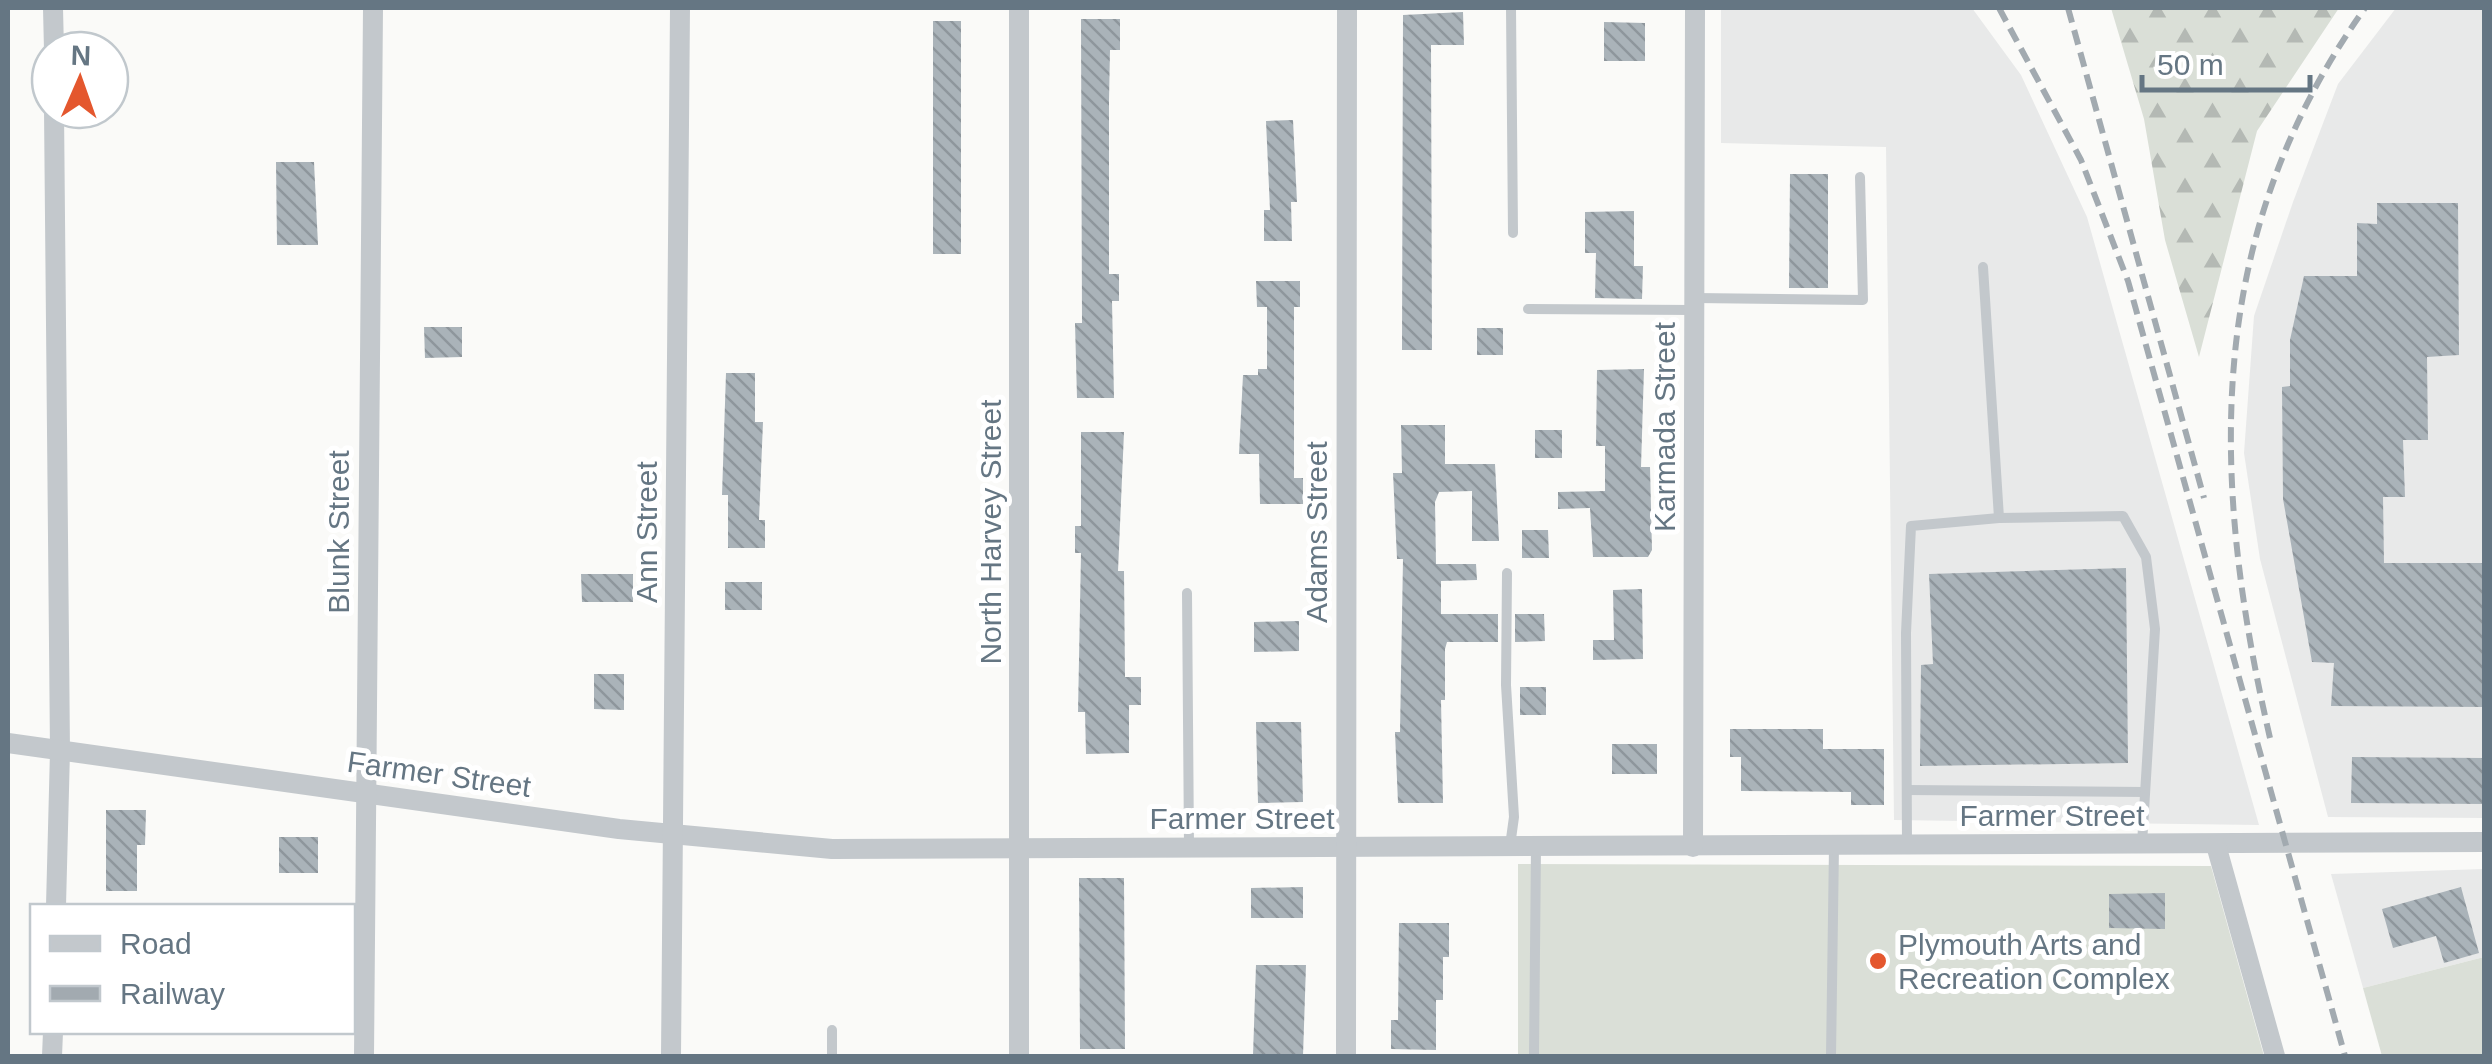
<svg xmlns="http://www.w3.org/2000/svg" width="2492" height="1064" font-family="Arial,sans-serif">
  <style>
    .built { fill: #e8e9e9 }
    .grass { fill: #dadfd7 }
    .forest { fill: url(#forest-firs) }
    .building { fill: url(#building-back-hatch) }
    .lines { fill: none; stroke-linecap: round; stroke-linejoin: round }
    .service { stroke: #c3c8cc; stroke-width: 10 }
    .minor { stroke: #c3c8cc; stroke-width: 20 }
    .rail { stroke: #a2aab0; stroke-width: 6; stroke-dasharray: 15 8; stroke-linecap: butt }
    .poi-dot { fill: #e4572e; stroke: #fff; stroke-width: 4 }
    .labels { text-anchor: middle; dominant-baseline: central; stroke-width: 10; stroke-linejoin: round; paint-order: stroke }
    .street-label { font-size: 30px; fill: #657683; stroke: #fff }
    .poi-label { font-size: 30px; fill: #657683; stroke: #fff; text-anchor: start }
  </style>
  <defs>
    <pattern id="forest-firs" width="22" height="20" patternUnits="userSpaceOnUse" patternTransform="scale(2.5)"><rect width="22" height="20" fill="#dadfd7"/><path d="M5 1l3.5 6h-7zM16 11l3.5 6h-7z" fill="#b4b9b4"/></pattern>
    <pattern id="building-back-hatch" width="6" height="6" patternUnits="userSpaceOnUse" patternTransform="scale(2.5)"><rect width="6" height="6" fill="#aab3b9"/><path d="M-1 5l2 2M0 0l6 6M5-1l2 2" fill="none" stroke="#8e969c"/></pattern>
  </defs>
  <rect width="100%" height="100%" fill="#fafaf8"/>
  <g class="built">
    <path d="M1721 8H1972L2021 75 2087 217 2259 825 1894 820 1886 147 1721 143Z"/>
    <path d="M2396 8H2484V818L2328 817 2260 559 2244 453 2254 316 2293 202 2338 84Z"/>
    <path d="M2484 869V957L2363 988 2331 874Z"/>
  </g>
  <g class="grass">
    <path d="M1518 864 2211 866 2264 1056H1518Z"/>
    <path d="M2484 957V1056H2382L2363 988Z"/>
  </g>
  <path class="forest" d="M2111 8H2339L2257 131 2199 357 2165 240 2144 119Z"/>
  <g class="building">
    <path d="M1463 12 1464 45H1431L1432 350H1402L1403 15Z"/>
    <path d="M1081 19H1120V50H1110L1109 101V274H1119V301H1112L1114 398H1077L1075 323H1082Z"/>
    <rect x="933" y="21" width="28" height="233"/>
    <path d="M1604 22 1645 23V61H1604Z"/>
    <path d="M1293 120 1297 202H1291L1292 241H1264V210H1270L1266 121Z"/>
    <path d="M276 162H314L318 245H277Z"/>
    <path d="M1790 174H1828V288H1789Z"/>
    <path d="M2377 203H2458L2459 355 2427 357 2428 440H2403L2405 497H2383L2384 563H2484V707L2331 706 2334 663 2312 662 2283 499 2282 387 2290 386V340L2304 276H2357V223L2377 224Z"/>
    <path d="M1634 211V266H1643L1642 299 1595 298 1596 253H1585V212Z"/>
    <path d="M1256 281H1300V307H1294V478H1303V504H1260L1259 454H1239L1243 375H1258V369H1267V307H1257Z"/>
    <path d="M424 327H462V357L425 358Z"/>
    <rect x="1477" y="328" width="26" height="27"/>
    <path d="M1644 369 1641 467H1650L1652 550 1648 557H1593L1590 508 1558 509V492L1605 491V446H1596L1597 370Z"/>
    <path d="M726 373H755V422H763L759 520H765V548H728V495H722Z"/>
    <path d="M1401 425H1445V464H1495L1499 541H1472V491L1439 492 1435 502 1436 564H1476L1477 580 1441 581V614H1498V642H1447L1445 649V700H1441L1443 803H1398L1395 732H1400L1403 559H1397L1393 473H1402Z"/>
    <rect x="1535" y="430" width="27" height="28"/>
    <path d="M1081 432H1124L1118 571H1124L1125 677H1141V705H1129V753L1086 754 1085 712H1078L1081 553H1075V526H1081Z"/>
    <path d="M1522 530H1548L1549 558H1522Z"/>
    <path d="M2126 568 2128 763 1920 766 1921 665 1933 664 1929 574Z"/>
    <path d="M581 574H633V602H582Z"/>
    <rect x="725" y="582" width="37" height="28"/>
    <path d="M1642 589 1643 659 1593 660V640H1614L1613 590Z"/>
    <path d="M1515 614H1544L1545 641 1515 642Z"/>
    <path d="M1299 621V651L1254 652V622Z"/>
    <path d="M594 674H624V710L594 709Z"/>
    <rect x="1520" y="687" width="26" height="28"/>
    <path d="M1256 722H1301L1303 802 1258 803Z"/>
    <path d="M1730 729H1823V749H1884V805H1851V792L1741 791V757H1730Z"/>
    <rect x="1612" y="744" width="45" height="30"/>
    <path d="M2352 757 2484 758V804L2351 803Z"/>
    <path d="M106 810H146L145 845H137V891H106Z"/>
    <rect x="279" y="837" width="39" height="36"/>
    <path d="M1079 878H1124L1125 1049H1080Z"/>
    <path d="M1303 887V918H1251V888Z"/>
    <path d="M2461 887 2479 953 2444 963 2436 936 2393 948 2382 909Z"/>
    <path d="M2165 893V929L2109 928V894Z"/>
    <path d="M1399 923H1449V957H1443V1000H1436V1050L1391 1049V1020H1398Z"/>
    <path d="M1256 965H1306L1303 1056H1253Z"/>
  </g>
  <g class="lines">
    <g class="service">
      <path d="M1511 8 1513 233"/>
      <path d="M1983 267 1999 518"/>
      <path d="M1695 298 1863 300 1860 177"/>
      <path d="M1528 309 1693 310"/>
      <path d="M1507 573 1506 685 1514 817 1510 846"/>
      <path d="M1187 593 1189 847"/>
      <path d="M1907 790 2145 792"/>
      <path d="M1907 846 1906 633 1911 526 1999 518 2123 516 2146 557 2155 629 2142 844"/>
      <path d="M832 1056V1030"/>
      <path d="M1534 1056 1536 847"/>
      <path d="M1831 1056 1834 846"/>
    </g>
    <g class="minor">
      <path d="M53 8 54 50"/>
      <path d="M54 110 60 751 56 906"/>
      <path d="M8 743 619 829 832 849 2484 842"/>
      <path d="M2216 845 2275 1056"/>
      <path d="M1693 847 1695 8"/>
      <path d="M52 1056 53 1032"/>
      <path d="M364 1056 373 8"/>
      <path d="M671 1056 680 8"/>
      <path d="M1019 1056V8"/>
      <path d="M1346 1056 1347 8"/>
    </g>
    <g class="rail">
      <path d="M1999 8 2081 160 2128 281 2345 1056"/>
      <path d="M2068 8 2204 498"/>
      <path d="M2270 738C2210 478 2203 235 2365 8"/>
    </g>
  </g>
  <circle class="poi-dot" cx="1878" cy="961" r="10"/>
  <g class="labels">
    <g class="street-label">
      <text transform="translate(1664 427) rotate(-90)">Karmada Street</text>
      <text transform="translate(338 532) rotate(-90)">Blunk Street</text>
      <text transform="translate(646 532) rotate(-90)">Ann Street</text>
      <text transform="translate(990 532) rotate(-90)">North Harvey Street</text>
      <text transform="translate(1316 532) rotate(-90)">Adams Street</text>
      <text transform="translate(439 774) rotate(8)">Farmer Street</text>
      <text x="2052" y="815">Farmer Street</text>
      <text x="1242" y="818">Farmer Street</text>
    </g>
    <g class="poi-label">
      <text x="1898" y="944">Plymouth Arts and<tspan x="1898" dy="34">Recreation Complex</tspan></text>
    </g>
  </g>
  <rect width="2492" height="1064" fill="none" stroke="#657683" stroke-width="20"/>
  <rect x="30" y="904" width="325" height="130" fill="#ffffff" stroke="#c1c8cd" stroke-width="2.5"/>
  <rect x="50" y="936" width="50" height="15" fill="#c3c8cc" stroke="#c1c8cd" stroke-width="2.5"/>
  <text x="120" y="954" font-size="30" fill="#657683">Road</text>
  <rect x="50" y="986" width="50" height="15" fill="#a2aab0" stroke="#c1c8cd" stroke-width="2.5"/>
  <text x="120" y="1004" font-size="30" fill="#657683">Railway</text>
  <g transform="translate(80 80) rotate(2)"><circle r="48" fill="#ffffff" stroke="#c1c8cd" stroke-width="2.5"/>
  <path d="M0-8L18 38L0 25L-18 38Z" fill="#e4572e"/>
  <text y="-15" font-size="28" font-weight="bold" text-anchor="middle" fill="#657683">N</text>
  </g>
  <path d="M2142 75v15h168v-15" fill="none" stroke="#657683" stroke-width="5"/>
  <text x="2157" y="75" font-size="30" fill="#657683" stroke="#ffffff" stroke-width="8" paint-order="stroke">50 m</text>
</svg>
